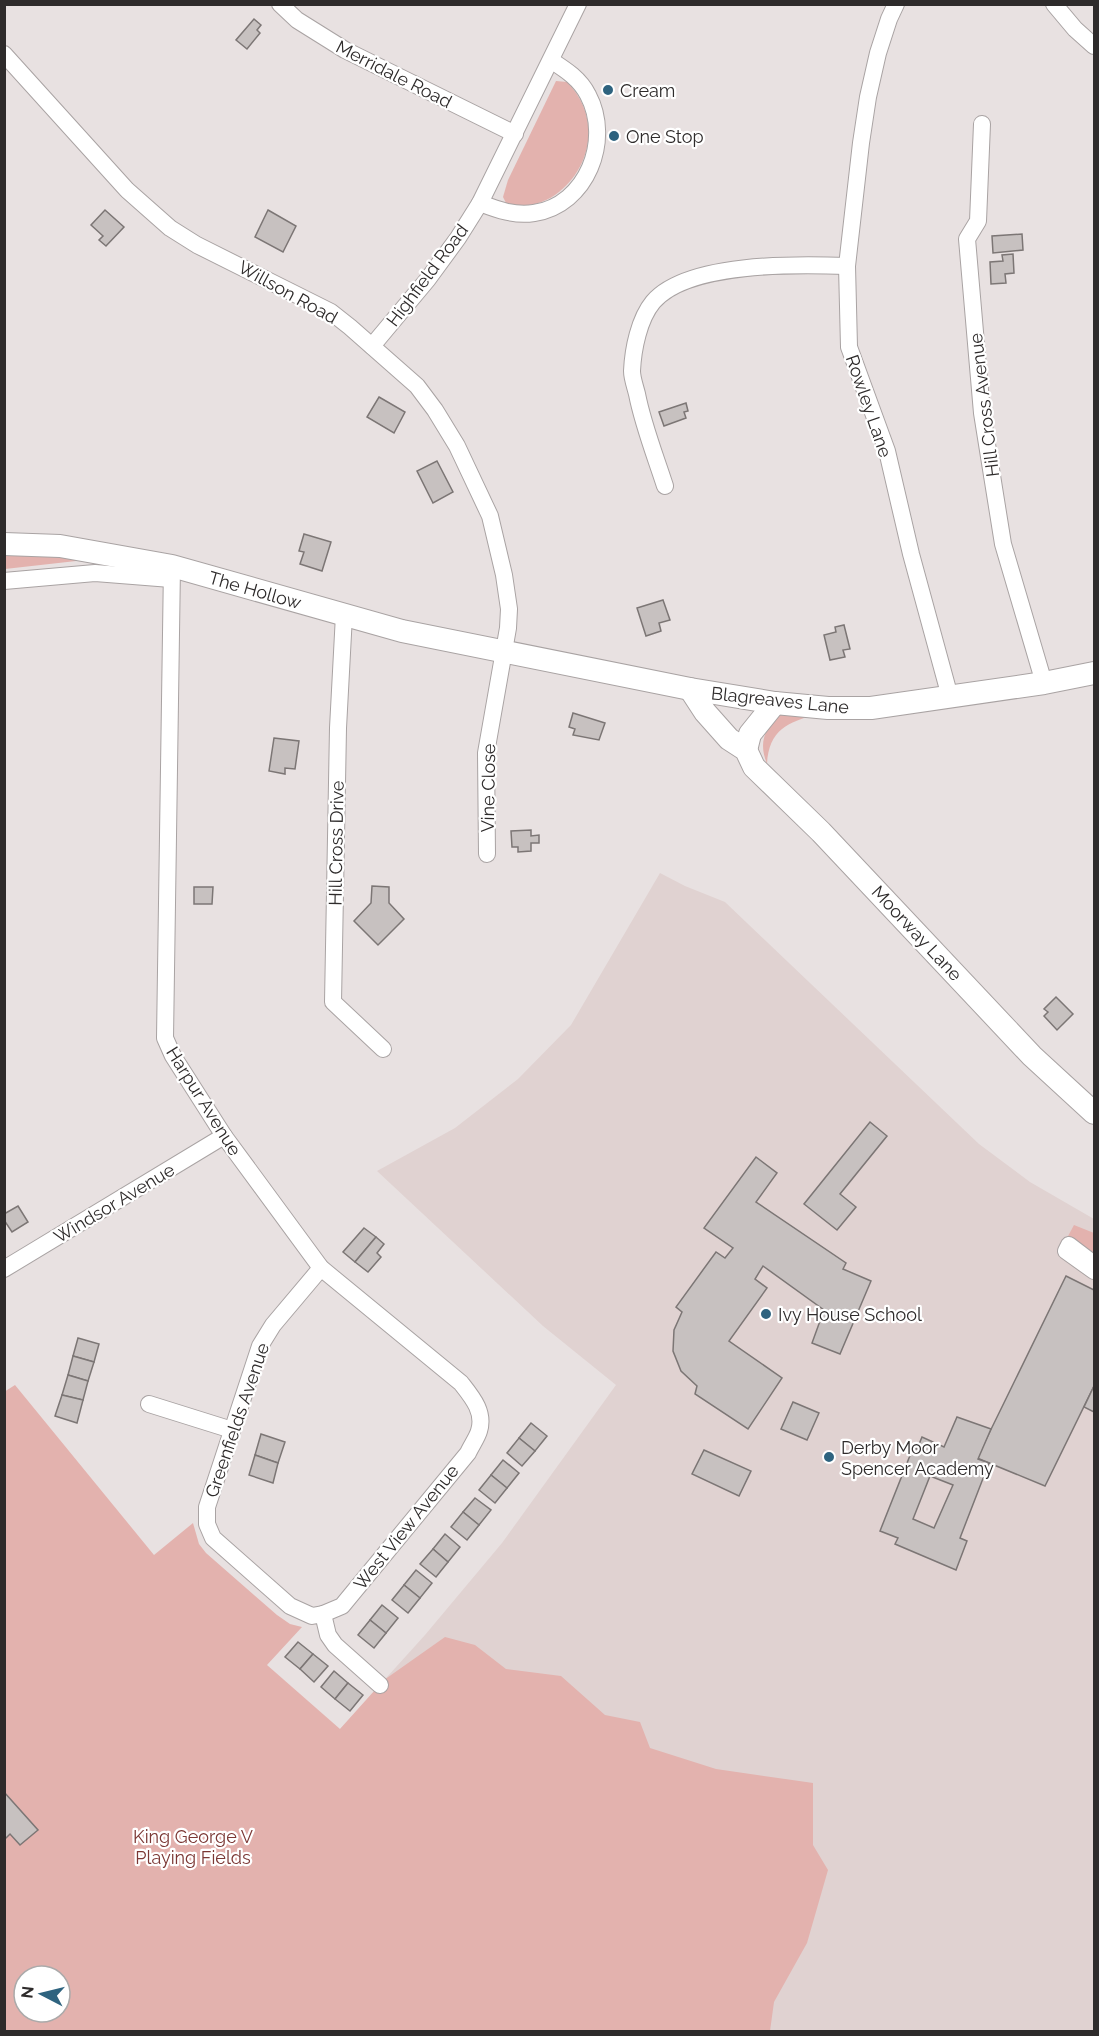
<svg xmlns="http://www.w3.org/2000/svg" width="1099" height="2036" font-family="Raleway,sans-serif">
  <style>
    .built { fill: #e0d2d1 }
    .green { fill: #e3b2ae; fill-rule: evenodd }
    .building { fill: #c7c1c0; stroke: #7c7675; stroke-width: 1.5; fill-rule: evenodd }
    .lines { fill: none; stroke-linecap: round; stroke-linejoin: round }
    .street-casing { stroke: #a9a3a3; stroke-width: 18 }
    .secondary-casing { stroke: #a9a3a3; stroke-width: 24 }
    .street { stroke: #fff; stroke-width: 16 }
    .secondary { stroke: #fff; stroke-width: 22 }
    .poi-dot { fill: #2e637f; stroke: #fff; stroke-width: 2 }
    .labels { text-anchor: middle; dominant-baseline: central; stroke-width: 4.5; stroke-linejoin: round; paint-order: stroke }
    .street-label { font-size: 18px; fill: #2e2b2b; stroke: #fff }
    .poi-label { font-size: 18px; fill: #2e2b2b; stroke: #fff; text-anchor: start }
    .park-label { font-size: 18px; fill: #7b3734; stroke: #fff }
  </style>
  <rect width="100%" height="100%" fill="#e8e1e1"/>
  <path class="built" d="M660 873 685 886 725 902 979 1144 1030 1182 1094 1219V2031H611L340 1729 425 1635 502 1543 616 1385 543 1326 377 1171 455 1128 518 1079 571 1025Z"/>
  <g class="green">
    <path d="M556 81 567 82C601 116 593 168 555 195 540 205 523 208 506 203L503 197 508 180Z"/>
    <path d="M4 551 85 560 5 569Z"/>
    <path d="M781 713 816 714C788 723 769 729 767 764 758 742 765 728 781 713Z"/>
    <path d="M1074 1225 1094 1233V1259L1067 1238Z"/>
    <path d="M15 1385 154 1555 193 1523 199 1544 206 1553 277 1615 290 1624 302 1627 267 1665 340 1729 384 1680 445 1637 475 1645 506 1669 561 1676 605 1715 640 1722 650 1748 716 1769 813 1783V1845L828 1870 807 1943 774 2002 770 2031H5L4 1392ZM24 1976H60V2012H24Z"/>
  </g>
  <g class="building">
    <path d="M254 19 261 25 257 30 260 33 247 49 236 40Z"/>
    <path d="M105 210 124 227 106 246 99 240 103 236 91 225Z"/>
    <path d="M268 210 296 226 283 252 255 237Z"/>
    <path d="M1022 234 1023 250 993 253 992 236Z"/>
    <path d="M1013 254 1014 273 1005 274 1006 283 991 284 990 262 1003 261 1002 255Z"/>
    <path d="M379 397 405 412 394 433 367 417Z"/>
    <path d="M686 403 688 411 684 412 686 418 664 426 659 412Z"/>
    <path d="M437 461 453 492 433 503 417 471Z"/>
    <path d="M304 534 331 542 322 571 300 564 304 552 299 551Z"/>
    <path d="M663 600 670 620 659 623 661 631 646 636 637 608Z"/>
    <path d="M844 625 850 649 843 650 845 657 830 660 824 635 836 632 835 627Z"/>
    <path d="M573 713 605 723 599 740 573 735 575 729 569 727Z"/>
    <path d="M274 738 299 741 295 769 285 768V774L269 771Z"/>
    <path d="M531 830V836L539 835V843H531V851L518 852V847H512L511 831Z"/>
    <path d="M372 886 389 887V903L404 919 378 945 354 921 371 903Z"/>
    <path d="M194 887H213L212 904H194Z"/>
    <path d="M1056 997 1073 1014 1057 1030 1044 1016 1048 1012 1044 1009Z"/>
    <path d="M870 1122 887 1136 840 1194 856 1207 837 1230 804 1204Z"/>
    <path d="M756 1157 777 1173 756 1202 846 1263 843 1269 871 1281 840 1354 812 1343 824 1310 763 1266 755 1279 767 1288 729 1341 782 1378 748 1429 695 1394 697 1386 681 1371 673 1351 674 1330 682 1312 676 1307 716 1252 725 1258 733 1248 704 1228Z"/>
    <path d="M18 1206 28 1222 12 1232 4 1220V1214Z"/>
    <path d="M364 1228 376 1237 355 1262 343 1252Z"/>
    <path d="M376 1237 384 1244 377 1253 381 1257 368 1272 355 1262Z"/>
    <path d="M1066 1276 1094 1290V1386L1045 1486 977 1458Z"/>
    <path d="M78 1338 99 1344 94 1362 73 1356Z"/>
    <path d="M73 1356 94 1362 88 1381 68 1375Z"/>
    <path d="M68 1375 88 1381 83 1400 62 1395Z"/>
    <path d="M1094 1386V1412L1084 1407Z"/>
    <path d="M62 1395 83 1400 77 1423 55 1416Z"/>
    <path d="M793 1402 819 1413 807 1440 781 1429Z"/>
    <path d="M957 1417 991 1429 978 1459 989 1463 960 1538 967 1541 956 1570 895 1544 898 1538 880 1531 913 1448 917 1449 922 1437 944 1447ZM930 1476 953 1485 934 1528 913 1519Z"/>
    <path d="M531 1423 547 1436 535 1451 519 1438Z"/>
    <path d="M261 1434 285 1442 278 1463 255 1455Z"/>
    <path d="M519 1438 535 1451 522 1466 507 1453Z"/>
    <path d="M704 1450 751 1471 739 1496 692 1474Z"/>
    <path d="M255 1455 278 1463 273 1483 249 1475Z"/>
    <path d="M503 1460 519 1473 507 1488 491 1475Z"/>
    <path d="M491 1475 507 1488 495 1503 479 1490Z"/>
    <path d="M475 1498 491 1510 479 1525 463 1512Z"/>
    <path d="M463 1512 479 1525 467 1540 451 1527Z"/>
    <path d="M445 1534 460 1547 448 1562 433 1549Z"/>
    <path d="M433 1549 448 1562 436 1577 420 1564Z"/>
    <path d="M416 1570 432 1583 420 1598 404 1585Z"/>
    <path d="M404 1585 420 1598 408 1613 392 1600Z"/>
    <path d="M382 1605 398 1618 386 1633 370 1620Z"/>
    <path d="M370 1620 386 1633 374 1648 358 1635Z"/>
    <path d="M298 1642 313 1654 300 1669 285 1657Z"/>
    <path d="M313 1654 328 1666 314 1682 300 1669Z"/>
    <path d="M334 1671 348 1683 335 1699 321 1687Z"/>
    <path d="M348 1683 363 1695 350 1711 335 1699Z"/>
    <path d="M4 1792 38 1830 20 1845 10 1834 6 1838 4 1836Z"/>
  </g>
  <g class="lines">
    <defs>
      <g id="street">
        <path d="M280 4 297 20 345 50 515 134"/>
        <path d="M896 4 889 19 878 53 868 97 861 143 847 266 849 347 887 451 911 554 950 697"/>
        <path d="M1054 4 1075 29 1094 46"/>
        <path d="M4 54 127 190 170 228 197 245 331 312 350 327 417 386 435 410 457 446 490 516 504 575 509 609 508 628 486 753 487 854"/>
        <path d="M982 124 978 221 967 239 982 413 1003 544 1044 683"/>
        <path d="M480 203C498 210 515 216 534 213 587 205 612 140 588 95 580 79 566 70 552 61"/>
        <path d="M372 346 428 279 458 238 480 203 578 4"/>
        <path d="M665 486C655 455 643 425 637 394 635 386 632 378 632 371 633 349 639 319 653 302 687 262 798 264 847 266"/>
        <path d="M172 566 165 1038 173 1056 224 1136 321 1268 461 1383C472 1397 485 1412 479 1431 477 1438 471 1446 468 1453L342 1606 323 1614"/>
        <path d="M4 581 95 573 171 579"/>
        <path d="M344 615 338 728 333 1002 383 1049"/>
        <path d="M1094 1264 1069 1245 1066 1251 1094 1271"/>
        <path d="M321 1268 273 1325 260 1346 207 1507V1524L213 1538 290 1606 312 1616 323 1614 328 1635 335 1645 380 1685"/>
        <path d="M4 1269 224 1136"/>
        <path d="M149 1404 232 1430"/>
      </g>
      <g id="secondary">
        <path d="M4 544 60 546 172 566 402 631 690 689 775 703 828 708H871L1044 683 1094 673"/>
        <path d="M690 689 705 712 729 739 746 750 754 767 821 832 1032 1056 1094 1113"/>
        <path d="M746 750 750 734 775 703"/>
      </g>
    </defs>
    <use href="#street" class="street-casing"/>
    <use href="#secondary" class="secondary-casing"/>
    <use href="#street" class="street"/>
    <use href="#secondary" class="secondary"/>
  </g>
  <g class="poi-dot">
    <circle cx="608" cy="90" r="6"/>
    <circle cx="614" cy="136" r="6"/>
    <circle cx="766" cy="1314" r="6"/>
    <circle cx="829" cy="1457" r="6"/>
  </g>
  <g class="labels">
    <g class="street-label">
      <text transform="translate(394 74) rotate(27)">Merridale Road</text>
      <text transform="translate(427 275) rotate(-53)">Highfield Road</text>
      <text transform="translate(288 292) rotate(29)">Willson Road</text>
      <text transform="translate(984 405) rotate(-97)">Hill Cross Avenue</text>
      <text transform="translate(869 406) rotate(71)">Rowley Lane</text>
      <text transform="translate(255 590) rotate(16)">The Hollow</text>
      <text transform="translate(780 700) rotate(6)">Blagreaves Lane</text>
      <text transform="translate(488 788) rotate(-89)">Vine Close</text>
      <text transform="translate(336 843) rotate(-89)">Hill Cross Drive</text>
      <text transform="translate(917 933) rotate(47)">Moorway Lane</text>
      <text transform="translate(204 1101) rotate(58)">Harpur Avenue</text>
      <text transform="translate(114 1203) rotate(-31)">Windsor Avenue</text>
      <text transform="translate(237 1420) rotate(-71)">Greenfields Avenue</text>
      <text transform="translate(406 1527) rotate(-51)">West View Avenue</text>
    </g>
    <g class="poi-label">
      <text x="620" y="90">Cream</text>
      <text x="626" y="136">One Stop</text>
      <text x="778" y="1314">Ivy House School</text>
      <text x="841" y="1447">Derby Moor<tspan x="841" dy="21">Spencer Academy</tspan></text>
    </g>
    <g class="park-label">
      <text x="193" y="1836">King George V<tspan x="193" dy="21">Playing Fields</tspan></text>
    </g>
  </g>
  <rect width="1099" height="2036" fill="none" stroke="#2e2b2b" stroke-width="12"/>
  <g transform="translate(42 1994) rotate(277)"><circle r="28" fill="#ffffff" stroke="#abaaaa" stroke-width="1.5"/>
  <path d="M0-4.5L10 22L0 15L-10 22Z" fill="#2e637f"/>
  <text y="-9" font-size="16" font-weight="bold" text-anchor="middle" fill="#2e2b2b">N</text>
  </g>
</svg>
